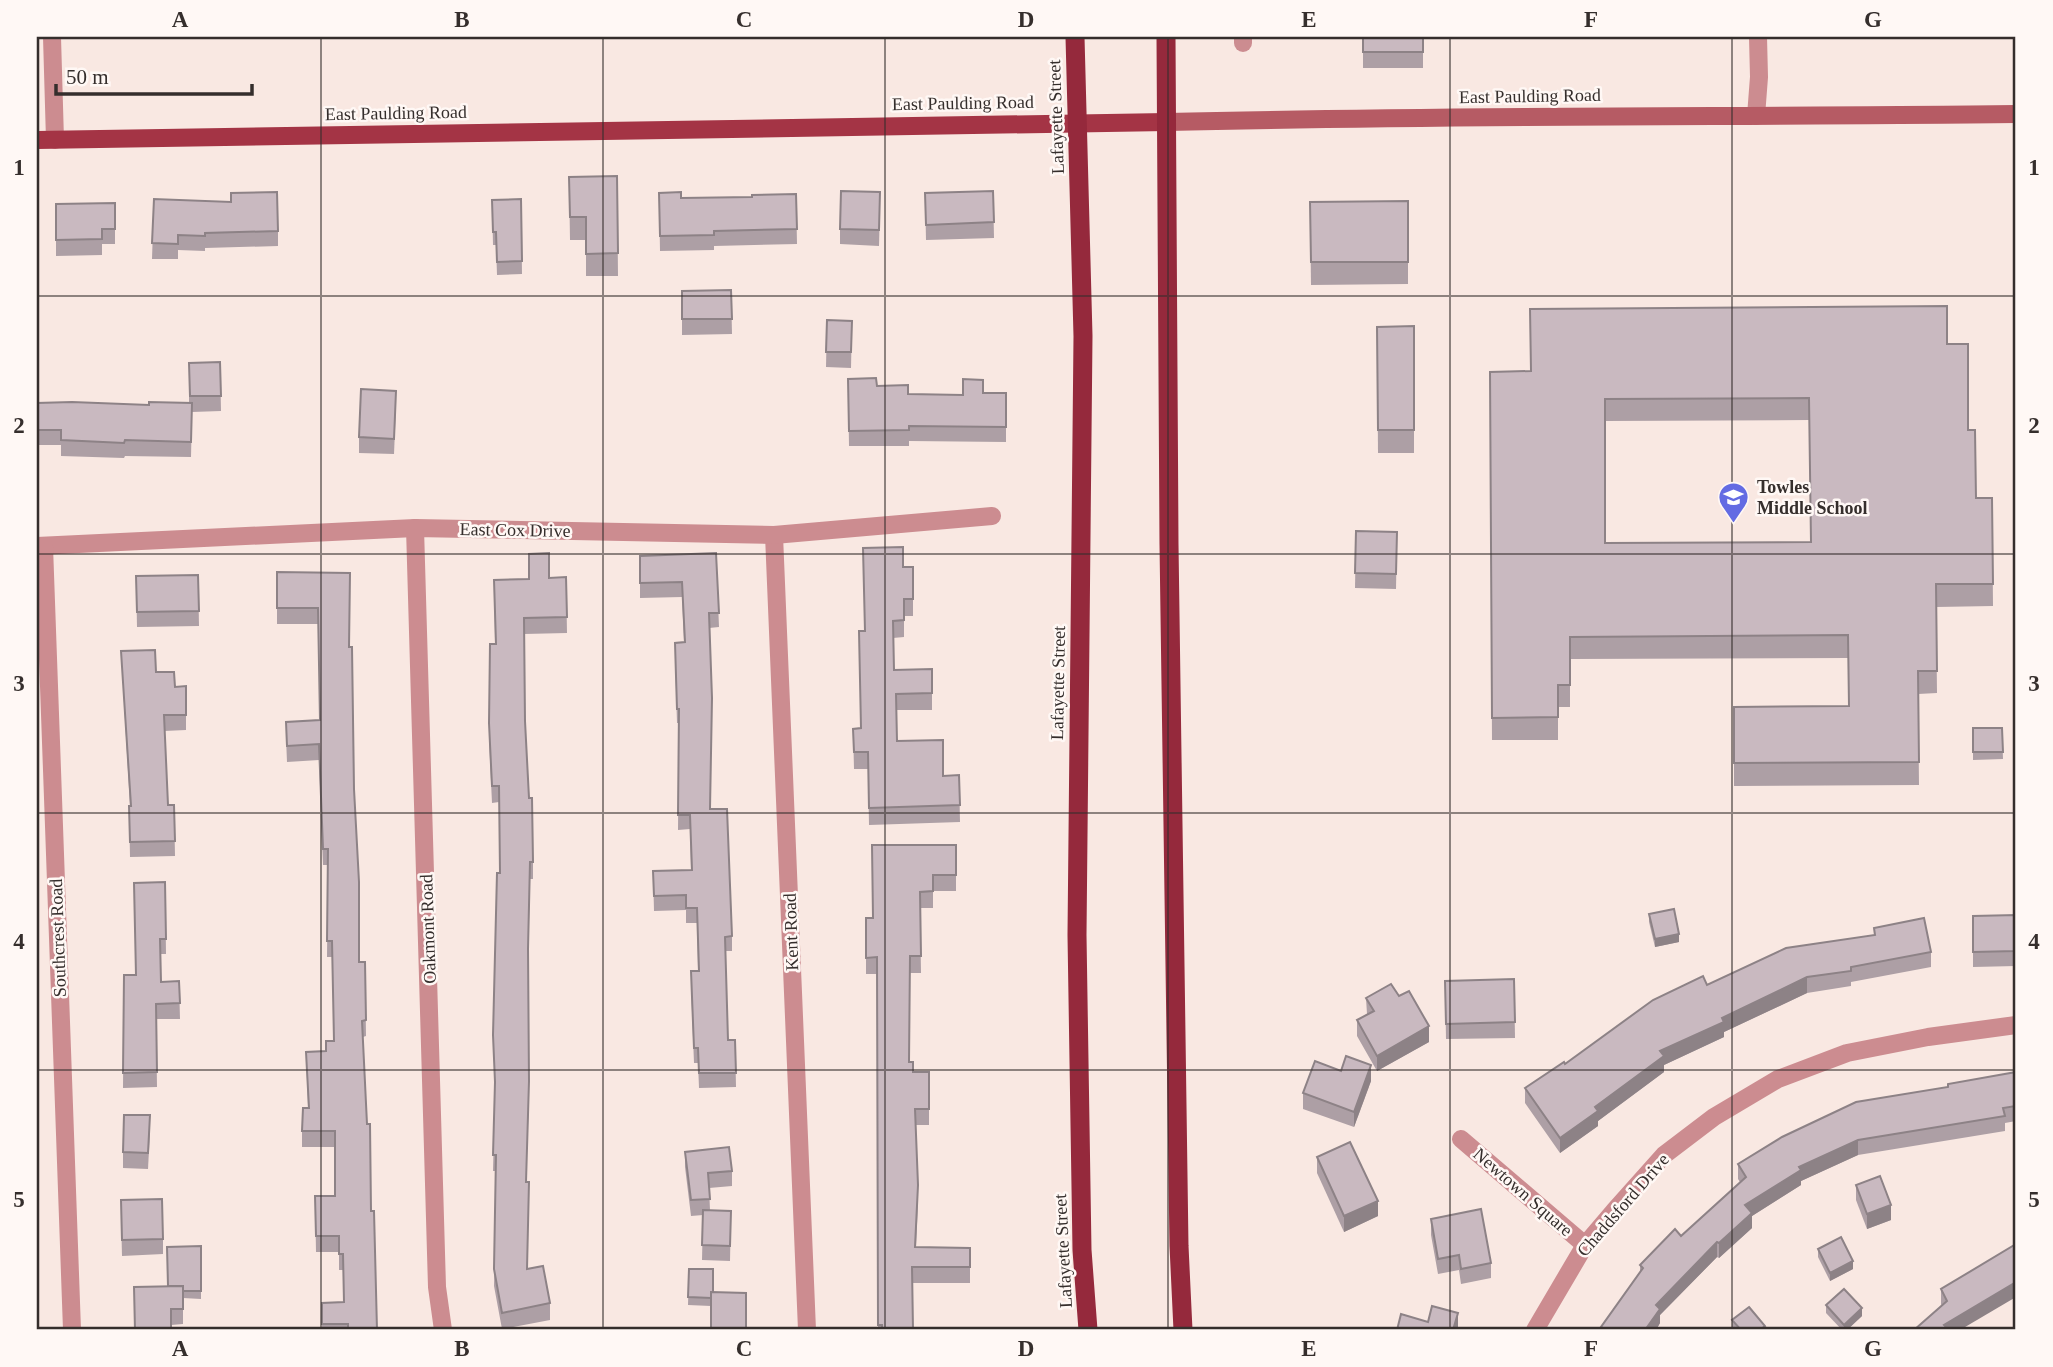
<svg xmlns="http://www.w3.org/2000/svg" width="2053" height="1367" font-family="'Times New Roman',serif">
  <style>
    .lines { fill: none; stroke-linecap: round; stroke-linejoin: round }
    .minor { stroke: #cc8c90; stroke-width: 18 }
    .secondary { stroke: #b65b64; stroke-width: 18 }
    .primary { stroke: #a43445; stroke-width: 18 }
    .trunk { stroke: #95293c; stroke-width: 19 }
    .wall { fill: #ad9fa5; fill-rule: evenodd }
    .shaded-wall { fill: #8d8286 }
    .building { fill: #c9b9c0; stroke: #8d8286; stroke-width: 2; fill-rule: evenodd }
    .grid { fill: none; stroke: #352e2c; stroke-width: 2; stroke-opacity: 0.55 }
    .labels { text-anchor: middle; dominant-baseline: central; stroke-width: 5; stroke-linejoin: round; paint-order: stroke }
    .street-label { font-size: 18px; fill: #352e2c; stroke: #fff8f5 }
    .poi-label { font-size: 18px; font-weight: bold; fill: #352e2c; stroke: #fff8f5; text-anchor: start }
    .neatline { fill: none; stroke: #352e2c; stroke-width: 2.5 }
    .grid-label { font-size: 23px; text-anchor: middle; font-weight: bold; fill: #352e2c }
  </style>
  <rect width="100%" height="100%" fill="#f9e8e2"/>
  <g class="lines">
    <g class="minor">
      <path d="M52 37 55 140"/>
      <path d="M1243 37V43"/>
      <path d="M1756 116 1759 77 1758 37"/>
      <path d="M415 528 437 1287 443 1330"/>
      <path d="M774 535 807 1330"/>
      <path d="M37 546 415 528 774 535 992 516"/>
      <path d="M44 546 72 1330"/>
      <path d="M1461 1139 1585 1245"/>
      <path d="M1535 1330 1585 1245 1614 1211 1664 1155 1714 1117 1778 1079 1847 1053 1928 1037 2016 1025"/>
    </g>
    <path class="secondary" d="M1167 122C1450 115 1733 117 2016 114"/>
    <path class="primary" d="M37 140 1167 122"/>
    <g class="trunk">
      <path d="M1075 37 1083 336 1077 935 1082 1250 1088 1330"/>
      <path d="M1166 37 1169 544 1179 1246 1183 1330"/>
    </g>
  </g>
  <g class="wall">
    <rect x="1363" y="37" width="60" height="31"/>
    <path d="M617 176 618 276H586V240H570L569 177Z"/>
    <path d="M993 191 994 238 926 240 925 193Z"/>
    <path d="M659 193 681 198 752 197 796 194 797 244 714 246V250L660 251Z"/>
    <path d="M154 199 278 231V246L205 248V251L178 250V259H152Z"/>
    <path d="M521 199 522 274 497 275 496 245H493L492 200Z"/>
    <path d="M1408 201V284L1311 285 1310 202Z"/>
    <path d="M56 204 115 229V244H102V255L56 256Z"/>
    <path d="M880 208 879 246 840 244V229Z"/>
    <path d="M731 290 732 334 682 335V291Z"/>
    <path d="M827 320 852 321 851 368 826 367Z"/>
    <path d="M1414 326V453H1378L1377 327Z"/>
    <path d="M1947 344 1968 430 1976 498H1992L1993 606 1936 607 1937 693 1918 694 1919 785 1734 786V707L1849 706 1848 658 1570 659V707H1558V740H1492L1490 372 1530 371ZM1809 420 1811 542 1605 543V421Z"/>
    <path d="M220 362 221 411 192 412 191 457 125 456 124 458 61 456V445H37V403L149 405 189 403V363Z"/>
    <path d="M848 379 908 394 963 395 1006 393V442L909 441V446H849Z"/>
    <path d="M396 406 394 454 359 453V437Z"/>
    <path d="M1356 531 1397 532 1396 589 1355 588Z"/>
    <path d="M716 553 719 627 709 628 710 809 732 936V951H725L728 1040H735L736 1087 699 1088 698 1063H694L691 986V971H698L697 923H686V910L654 911 653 871 691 870 690 829 678 830 679 723H677L675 657 684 642 682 597 640 598V556Z"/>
    <path d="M903 567H913V616H904V637L893 638 894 670 932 693V710H896L897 741 943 776 959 775 960 822 869 825 868 769H854L853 729 861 728 865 631Z"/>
    <path d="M277 572 350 573V647L359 962H365L366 1036 363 1037 377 1330H322V1303L344 1302 343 1270H339V1252H316L315 1196H335V1147H302V1131L308 1108 306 1052 326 1051V1041H334L332 957H327L328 865H323L319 760 287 762 286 738V722L320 720 318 624H277Z"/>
    <path d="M198 575 199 626 137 627 136 576Z"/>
    <path d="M566 577 567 633 524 634 525 721 533 862V879H530L528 961 529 1098 526 1182 527 1269 550 1303V1320L502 1329 494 1286 496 1171H493L495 1092 493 1035 500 873 499 802 492 803 489 739 490 644H495L494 580Z"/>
    <path d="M121 651 156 672 175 687 186 686V730L164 731 168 805H174L175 856 130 857 129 806H130Z"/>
    <path d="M1973 728H2002L2003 759 1973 760Z"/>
    <path d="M956 845V891H933V908H920L921 973H910L909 1062 913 1072H929V1125H916L918 1202 916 1247 970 1248V1283H912L913 1330H878L877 974H866V918H873Z"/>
    <path d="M165 882 166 954H160L161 982 179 981 180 1019H156L157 1087 123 1088 124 975H136Z"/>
    <path d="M1649 914 1679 942 1655 947 1649 922Z"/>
    <path d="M2016 915V966L1973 967V916Z"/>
    <path d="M1874 928 1931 952V967L1851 982V986L1807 993 1724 1032V1037L1664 1065V1072L1598 1121V1126L1560 1153 1525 1103V1088L1707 985 1874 935Z"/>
    <path d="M1514 979 1515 1038 1446 1039 1445 981Z"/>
    <path d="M1399 996 1429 1042 1377 1071 1357 1036V1020L1367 1014 1366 998Z"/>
    <path d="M1341 1071 1371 1081 1354 1127 1303 1109V1093Z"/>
    <path d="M2016 1072V1121L2005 1123V1131L1858 1155 1801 1181V1185L1752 1216V1228L1719 1258 1717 1257 1660 1315V1323L1656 1330H1601V1327L1640 1272V1265L1681 1236 1740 1182 1738 1179V1164L1948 1087V1084Z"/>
    <path d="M150 1131 148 1169 123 1168V1152Z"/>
    <path d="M685 1152 732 1171V1186L709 1188 710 1210 731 1211 730 1261 702 1260 703 1215 691 1216 685 1167Z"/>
    <path d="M1317 1157 1378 1216 1344 1232 1317 1173Z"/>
    <path d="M1856 1185 1891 1220 1867 1229 1856 1200Z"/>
    <path d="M121 1216 163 1239V1254L122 1256Z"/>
    <path d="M1431 1219 1491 1263V1278L1461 1284 1459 1270 1438 1274 1431 1235Z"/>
    <path d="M2016 1244 1942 1306 1941 1304V1289Z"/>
    <path d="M201 1246V1299L183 1298V1324L171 1325 168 1286Z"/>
    <path d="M1818 1249 1853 1269 1830 1281 1818 1257Z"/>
    <path d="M689 1269H713L711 1306 688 1305Z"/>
    <path d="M1826 1305 1862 1316 1847 1330H1842L1826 1313Z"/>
    <path d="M1732 1320 1765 1330H1734L1732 1328Z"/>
  </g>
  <g class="shaded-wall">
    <path d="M1679 934V942L1655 947V939Z"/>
    <path d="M1807 977V993L1724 1032V1037L1664 1065V1072L1598 1121V1126L1560 1153V1138L1660 1051 1722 1018Z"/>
    <path d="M1429 1026V1042L1377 1071V1056Z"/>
    <path d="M1371 1065V1081L1354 1127V1112Z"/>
    <path d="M1858 1140V1155L1801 1181V1185L1752 1216V1228L1719 1258V1243L1745 1205 1799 1167Z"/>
    <path d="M1378 1201V1216L1344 1232V1216Z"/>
    <path d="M1891 1205V1220L1867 1229V1214Z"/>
    <path d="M1717 1242V1257L1660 1315V1323L1656 1330H1645L1656 1305Z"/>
    <path d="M1853 1261V1269L1830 1281V1273Z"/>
    <path d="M2016 1282V1297L1960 1330H1944V1325Z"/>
    <path d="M1862 1308V1316L1847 1330H1844V1325Z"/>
    <path d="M1458 1313V1328L1457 1330H1453Z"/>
  </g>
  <g class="building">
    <rect x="1363" y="37" width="60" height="15"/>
    <path d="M617 176 618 253 586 254V217H570L569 177Z"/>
    <path d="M841 191 880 192 879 230 840 229Z"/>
    <path d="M993 191 994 222 926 225 925 193Z"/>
    <path d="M277 192 278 231 205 233V236L178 235V244L152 243 154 199 231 202V193Z"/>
    <path d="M681 192V198L752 197V195L796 194 797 229 714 231V235L660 236 659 193Z"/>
    <path d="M521 199 522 261 497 262 496 232H493L492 200Z"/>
    <path d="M1408 201V262H1311L1310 202Z"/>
    <path d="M115 203V229H102V239L56 240V204Z"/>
    <path d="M731 290 732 319H682V291Z"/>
    <path d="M1947 306V344H1968V430H1975L1976 498H1992L1993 584H1936L1937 671H1918L1919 762 1734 763V707L1849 706 1848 635 1570 637V685H1558V717L1492 718 1490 372 1531 371 1530 309ZM1809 398 1811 542 1605 543V399Z"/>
    <path d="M827 320 852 321 851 352H826Z"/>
    <path d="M1414 326V430H1378L1377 327Z"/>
    <path d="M220 362 221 396H190L189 363Z"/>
    <path d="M876 378 877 386 908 385V394L963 395V379L983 380V393H1006V427L909 426V430L849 431 848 379Z"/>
    <path d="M361 389 396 391 394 439 359 437Z"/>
    <path d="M72 402 149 405V402L192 403 191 442 125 440 124 443 61 440V430H37V403Z"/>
    <path d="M1356 531 1397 532 1396 574 1355 573Z"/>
    <path d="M903 547V567H913V599H904V620L893 621 894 670 932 669V693L896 694 897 741 943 740V776L959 775 960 805 869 808 868 752H854L853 729 861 728 859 631H865L863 548Z"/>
    <path d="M549 553V578L566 577 567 617 524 618 525 721 529 798H532L533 862H530L528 949 529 1081 526 1182H529L527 1269 543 1266 550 1303 502 1313 494 1269 496 1155H493L495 1082 493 1035 497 873H500L499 786H492L489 723 490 644H496L494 580 529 579V554Z"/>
    <path d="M716 553 719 613H709L712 698 710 809H727L732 936 725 937 728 1040H735L736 1073H699L698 1048H694L691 971H699L697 908H686V895L654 896 653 871 692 870 690 815H678L679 709H677L675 643 685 642 682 582 640 583V556Z"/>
    <path d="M277 572 350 573 349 647H352L354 789 359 882V962H365L366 1020 362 1021 367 1124H370L371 1211H374L377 1330H348V1324H322V1303L344 1302 343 1254H339V1236H316L315 1196H335V1131H302L303 1108H309L306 1052 326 1051V1041H334L332 941H327L328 849H323L319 744 287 746 286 722 320 720 318 608H277Z"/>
    <path d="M198 575 199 611 137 612 136 576Z"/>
    <path d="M155 650 156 672H174L175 687 186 686V715H164L168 805H174L175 841 130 842 129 806H131L121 651Z"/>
    <path d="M1973 728H2002L2003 752H1973Z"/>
    <path d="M872 845H956V875H933V891L920 892 921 956H910L909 1062H913V1072H929V1109H915L918 1185 915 1247 970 1248V1267H912L913 1330H882V1325H878L877 957 866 958V918H873Z"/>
    <path d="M165 882 166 939H160L161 982 179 981 180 1003 156 1004 157 1072 123 1073 124 975H136L134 883Z"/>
    <path d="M1674 909 1679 934 1655 939 1649 914Z"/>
    <path d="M2016 915V951L1973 952V916Z"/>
    <path d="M1924 918 1931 952 1851 967V971L1807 977 1722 1018 1724 1022 1660 1051 1664 1056 1595 1107 1598 1111 1560 1138 1525 1088 1564 1062 1565 1064 1653 1000 1703 976 1707 985 1786 948 1875 935 1874 928Z"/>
    <path d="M1514 979 1515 1022 1446 1024 1445 981Z"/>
    <path d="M1391 984 1399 996 1409 991 1429 1026 1377 1056 1357 1020 1374 1011 1366 998Z"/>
    <path d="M1346 1056 1371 1065 1354 1112 1303 1093 1315 1061 1341 1071Z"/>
    <path d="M2016 1072V1106L2003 1108 2005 1116 1858 1140 1799 1167 1801 1170 1745 1205 1752 1213 1719 1243 1717 1242 1656 1305 1660 1309 1645 1330H1604L1605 1329 1601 1327 1643 1268 1640 1265 1675 1229 1681 1236 1746 1177 1738 1164 1782 1137 1856 1102 1948 1087V1084Z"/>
    <path d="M124 1115H150L148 1153 123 1152Z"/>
    <path d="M1350 1142 1378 1201 1344 1216 1317 1157Z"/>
    <path d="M729 1147 732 1171 708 1173 710 1199 691 1200 685 1152Z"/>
    <path d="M1880 1176 1891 1205 1867 1214 1856 1185Z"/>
    <path d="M162 1199 163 1239 122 1240 121 1200Z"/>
    <path d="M1481 1209 1491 1263 1461 1269 1459 1255 1438 1259 1431 1219Z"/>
    <path d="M703 1210 731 1211 730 1246 702 1245Z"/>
    <path d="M1841 1237 1853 1261 1830 1273 1818 1249Z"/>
    <path d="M2016 1244V1282L1944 1325 1949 1330H1914L1947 1301 1941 1289Z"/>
    <path d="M201 1246V1291H183V1286H168L167 1247Z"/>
    <path d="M689 1269H713V1292H711V1298L688 1297Z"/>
    <path d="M183 1286V1309H171V1330H135L134 1287Z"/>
    <path d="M1844 1289 1862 1308 1844 1325 1826 1305Z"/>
    <path d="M711 1292 746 1293V1330H711Z"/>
    <path d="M1432 1306 1458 1313 1453 1330H1397L1401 1314 1428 1322Z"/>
    <path d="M1749 1307 1765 1326 1760 1330H1741L1732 1320Z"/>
  </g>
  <path class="grid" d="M321 37V1330M603 37V1330M885 37V1330M1168 37V1330M1450 37V1330M1732 37V1330M37 296H2016M37 554H2016M37 813H2016M37 1070H2016"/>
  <defs>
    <symbol id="school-pin" viewBox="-11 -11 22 30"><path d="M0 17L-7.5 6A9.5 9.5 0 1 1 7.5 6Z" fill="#636be3" stroke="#fff8f5"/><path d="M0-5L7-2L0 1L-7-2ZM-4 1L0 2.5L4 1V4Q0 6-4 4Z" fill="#fff"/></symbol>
  </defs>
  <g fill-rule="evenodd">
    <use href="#school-pin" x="1716" y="480" width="35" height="47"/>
  </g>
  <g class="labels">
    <g class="street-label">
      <text transform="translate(1530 96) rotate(-1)">East Paulding Road</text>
      <text transform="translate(963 103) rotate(-1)">East Paulding Road</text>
      <text transform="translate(396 113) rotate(-1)">East Paulding Road</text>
      <text transform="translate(1056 117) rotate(-92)">Lafayette Street</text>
      <text transform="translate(515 530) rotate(1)">East Cox Drive</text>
      <text transform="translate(1058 683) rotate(-89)">Lafayette Street</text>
      <text transform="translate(428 929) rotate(-92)">Oakmont Road</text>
      <text transform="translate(791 932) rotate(-92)">Kent Road</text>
      <text transform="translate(58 938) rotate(-92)">Southcrest Road</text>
      <text transform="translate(1523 1192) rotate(41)">Newtown Square</text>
      <text transform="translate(1623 1205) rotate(-49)">Chaddsford Drive</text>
      <text transform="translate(1063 1251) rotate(-93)">Lafayette Street</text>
    </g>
    <g class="poi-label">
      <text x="1757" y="487">Towles<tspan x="1757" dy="21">Middle School</tspan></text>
    </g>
  </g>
  <rect width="2053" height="1367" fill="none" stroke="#fff8f5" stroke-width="77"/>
  <path d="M56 84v10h196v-10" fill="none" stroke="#352e2c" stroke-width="3.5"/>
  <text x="66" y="84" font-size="21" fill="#352e2c" stroke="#fff8f5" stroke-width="5" paint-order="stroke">50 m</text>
  <rect x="38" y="38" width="1976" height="1290" class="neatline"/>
  <g class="grid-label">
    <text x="180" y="27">A</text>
    <text x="462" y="27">B</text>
    <text x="744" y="27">C</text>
    <text x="1026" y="27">D</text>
    <text x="1309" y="27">E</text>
    <text x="1591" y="27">F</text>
    <text x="1873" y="27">G</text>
    <text x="19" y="175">1</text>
    <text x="2034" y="175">1</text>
    <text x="19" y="433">2</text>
    <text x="2034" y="433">2</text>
    <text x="19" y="691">3</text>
    <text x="2034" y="691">3</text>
    <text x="19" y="949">4</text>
    <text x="2034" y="949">4</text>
    <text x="19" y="1207">5</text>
    <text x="2034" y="1207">5</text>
    <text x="180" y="1356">A</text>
    <text x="462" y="1356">B</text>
    <text x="744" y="1356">C</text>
    <text x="1026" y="1356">D</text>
    <text x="1309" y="1356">E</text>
    <text x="1591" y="1356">F</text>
    <text x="1873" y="1356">G</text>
  </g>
</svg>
